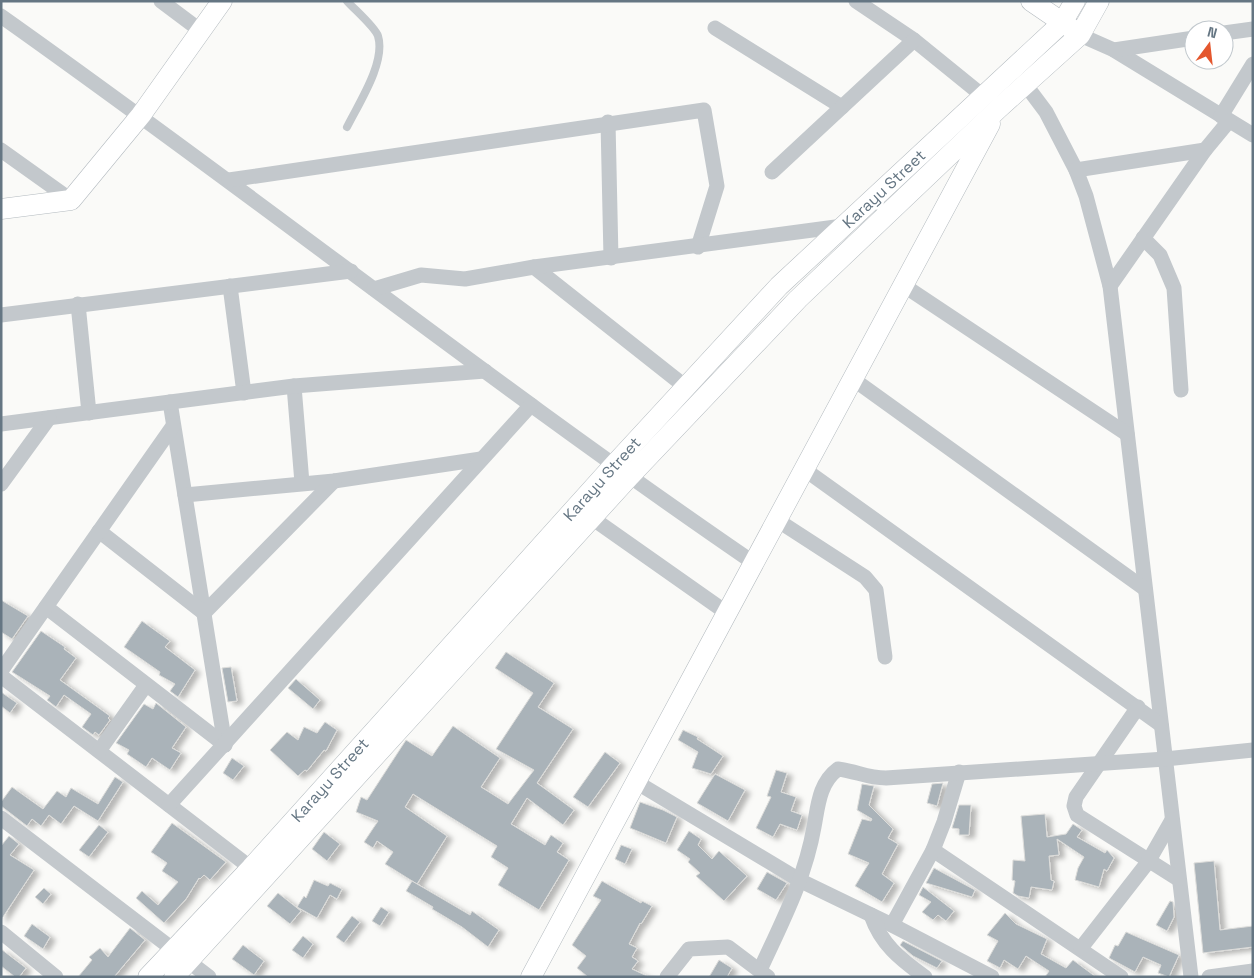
<svg xmlns="http://www.w3.org/2000/svg" width="1254" height="978" font-family="'Space Grotesk',sans-serif">
  <style>
    .building { fill: #aab3b9; stroke: #dcdcda; filter: url(#shadow) }
    .lines { fill: none; stroke-linecap: round; stroke-linejoin: round }
    .secondary-casing { stroke: #b3babf; stroke-width: 21 }
    .lane { stroke: #c3c8cc; stroke-width: 8 }
    .street { stroke: #c3c8cc; stroke-width: 15 }
    .secondary { stroke: #fff; stroke-width: 20 }
    .labels { text-anchor: middle; dominant-baseline: central; stroke-width: 5; stroke-linejoin: round; paint-order: stroke }
    .street-label { font-size: 16px; fill: #657683; stroke: #fff }
  </style>
  <defs>
    <filter id="shadow"><feDropShadow dx="5.5" dy="3" stdDeviation="2.5" flood-color="#0004"/></filter>
  </defs>
  <rect width="100%" height="100%" fill="#fafaf8"/>
  <g class="building">
    <path d="M1 600 28 616 12 639 1 632Z"/>
    <path d="M142 621 170 641 165 647 195 670 178 697 170 691 175 684 159 675 160 672 124 647Z"/>
    <path d="M41 631 65 647 64 649 76 658 60 680 110 716 108 718 110 720 99 735 95 732 93 735 82 727 91 714 64 695 56 707 47 700 50 696 12 672Z"/>
    <path d="M506 652 554 683 538 707 573 729 537 783 574 810 563 825 527 798 511 824 545 845 551 835 563 843 557 852 569 860 539 910 498 885 508 868 491 857 497 846 413 794 405 807 447 836 417 884 385 864 393 852 377 841 373 848 364 842 378 821 356 812 361 797 367 800 406 740 432 756 453 726 500 758 481 787 508 804 534 770 496 749 533 693 495 668Z"/>
    <path d="M231 667 237 701 228 702 222 668Z"/>
    <path d="M296 679 320 700 313 709 288 688Z"/>
    <path d="M1 692 17 703 10 713 1 706Z"/>
    <path d="M156 703 186 727 172 748 181 753 170 770 152 758 146 767 127 754 129 750 116 743 144 704 153 709Z"/>
    <path d="M325 722 337 730 326 751 324 750 307 771 305 770 298 776 270 750 287 732 298 740 304 727 317 733Z"/>
    <path d="M683 730 698 737 697 739 723 756 711 774 692 768 698 752 678 740Z"/>
    <path d="M605 752 620 763 588 807 573 797Z"/>
    <path d="M232 758 244 766 233 780 223 773Z"/>
    <path d="M776 770 787 773 781 792 796 797 791 811 802 815 797 830 780 824 773 837 756 828 771 797 767 796Z"/>
    <path d="M715 774 745 790 728 821 697 803Z"/>
    <path d="M115 777 123 782 98 821 74 806 61 824 49 815 41 826 32 819 27 826 1 806V802L12 787 43 809 57 791 66 797 71 788 98 804Z"/>
    <path d="M943 783 937 806 927 803 932 784Z"/>
    <path d="M862 784 874 786 869 805 893 829 888 838 898 844 882 874 894 883 882 902 855 886 869 863 848 854 862 819 871 821 872 819 857 810Z"/>
    <path d="M640 802 663 810 677 817 666 843 630 828Z"/>
    <path d="M959 805H971L969 835H959V829L952 828Z"/>
    <path d="M1045 814 1047 837 1066 834 1073 824 1082 830 1077 837 1105 853 1107 850 1114 858 1107 871 1104 869 1099 887 1075 880 1078 868 1084 857 1057 839 1059 855 1049 856 1051 880 1054 881 1052 890 1031 887 1029 898 1018 896 1013 893 1015 881 1012 880 1013 860 1025 861 1021 816Z"/>
    <path d="M172 823 226 862 210 880 204 875 200 879 199 878 186 899 164 923 136 898 142 891 158 905 178 882 162 871 167 863 151 852Z"/>
    <path d="M99 825 108 832 89 857 79 850Z"/>
    <path d="M689 831 701 839 698 845 712 859 719 851 747 876 724 901 696 876 700 873 688 862 690 859 677 850Z"/>
    <path d="M324 832 340 844 327 861 312 849Z"/>
    <path d="M9 836 19 844 10 855 34 870 1 920V846Z"/>
    <path d="M621 845 632 849 625 864 615 859Z"/>
    <path d="M1214 861 1220 930 1253 926V947L1203 953 1194 863Z"/>
    <path d="M934 868 975 890 972 897 926 883Z"/>
    <path d="M767 872 787 883 776 900 757 889Z"/>
    <path d="M314 880 328 886 330 883 342 889 337 899 330 895 317 918 297 907 304 896 306 898Z"/>
    <path d="M412 881 470 915 472 911 499 930 488 947 462 927 432 909 433 907 406 891Z"/>
    <path d="M602 881 641 903 642 901 652 906 641 924 640 923 629 944 637 948 632 957 638 961 632 969 649 977H588L577 968 586 956 572 945 601 900 593 896Z"/>
    <path d="M923 887 954 911 946 921 938 915 933 920 922 912 931 902 919 895Z"/>
    <path d="M44 888 51 894 43 904 35 897Z"/>
    <path d="M278 893 301 911 290 924 267 906Z"/>
    <path d="M1170 901 1173 902 1174 917 1167 931 1156 925Z"/>
    <path d="M381 907 389 912 380 926 372 921Z"/>
    <path d="M1005 913 1016 924 1047 939 1041 954 1066 968 1073 960 1096 977H1045L1049 971 1026 956 1018 969 1004 960 1000 968 987 961 998 941 987 935Z"/>
    <path d="M352 916 360 922 344 943 336 937Z"/>
    <path d="M32 924 50 937 43 949 24 936Z"/>
    <path d="M130 928 145 940 114 977H78L92 960 89 957 100 948 108 957Z"/>
    <path d="M1126 932 1179 955 1169 977 1158 973 1161 965 1143 957 1135 972 1109 958 1115 945 1118 946Z"/>
    <path d="M303 936 313 944 303 958 292 950Z"/>
    <path d="M903 941 942 961 937 968 913 956 900 945Z"/>
    <path d="M243 945 264 961 254 975 232 959Z"/>
    <path d="M1 949 26 968 19 977H15L1 966Z"/>
    <path d="M719 960 732 968 727 977H709Z"/>
  </g>
  <g class="lines">
    <defs>
      <g id="secondary">
        <path d="M1031 1 1072 29"/>
        <path d="M1 209 71 200 141 115 222 1"/>
        <path d="M148 977 251 868 613 466 779 286 1062 23 1075 1"/>
        <path d="M174 977 629 477 798 299 999 108 1080 35 1099 1"/>
        <path d="M531 977 990 124"/>
      </g>
    </defs>
    <use href="#secondary" class="secondary-casing"/>
    <path class="lane" d="M347 1C354 9 375 27 378 36 386 62 359 103 347 127"/>
    <g class="street">
      <path d="M161 1 201 31"/>
      <path d="M856 1 914 40 983 96"/>
      <path d="M1 16C254 195 498 388 754 563"/>
      <path d="M715 28 842 107"/>
      <path d="M1224 33 1253 29"/>
      <path d="M1080 35 1114 50 1253 135"/>
      <path d="M1114 50 1194 38"/>
      <path d="M1018 78 1025 84 1046 112 1076 170 1086 196 1110 286 1191 977"/>
      <path d="M1221 116 1253 64"/>
      <path d="M608 122 611 258"/>
      <path d="M1 150 71 200"/>
      <path d="M1076 170 1205 150"/>
      <path d="M772 172 914 40"/>
      <path d="M229 180 704 110 717 186 698 247"/>
      <path d="M1143 238 1160 255 1174 288 1181 390"/>
      <path d="M534 267 687 388"/>
      <path d="M903 285 1127 434"/>
      <path d="M230 286 244 393"/>
      <path d="M1110 286 1205 150 1229 121"/>
      <path d="M374 289 421 275 465 279 534 267 843 226"/>
      <path d="M78 304 89 413"/>
      <path d="M1 315 351 271"/>
      <path d="M853 379 1145 589"/>
      <path d="M294 386 302 483"/>
      <path d="M170 402 225 745"/>
      <path d="M1 424 294 386 485 371"/>
      <path d="M804 469 1161 725"/>
      <path d="M1 484 49 418"/>
      <path d="M185 495 334 481 481 459"/>
      <path d="M592 518 727 613"/>
      <path d="M777 520 865 577 876 590 885 657"/>
      <path d="M99 531 204 613 334 481"/>
      <path d="M46 607 225 745"/>
      <path d="M1 671 173 426"/>
      <path d="M1 676 251 868"/>
      <path d="M1138 707 1076 797 1074 806 1077 815 1178 879"/>
      <path d="M99 751 146 685"/>
      <path d="M636 782 801 881 892 925 992 977"/>
      <path d="M169 805 531 405"/>
      <path d="M1 818 209 977"/>
      <path d="M933 850 1121 977"/>
      <path d="M871 915C881 944 900 959 925 977"/>
      <path d="M892 925 933 850 944 822 959 772"/>
      <path d="M1 932 56 977"/>
      <path d="M1081 948 1148 862 1172 820"/>
      <path d="M760 970C781 924 805 879 814 827 818 806 819 783 838 769 856 771 867 778 886 778L1165 759 1253 750"/>
      <path d="M667 977 689 949 728 947 768 977"/>
      <path d="M1209 977 1253 971"/>
    </g>
    <use href="#secondary" class="secondary"/>
  </g>
  <g class="labels">
    <g class="street-label">
      <text transform="translate(884 189) rotate(-43)">Karayu Street</text>
      <text transform="translate(602 479) rotate(-48)">Karayu Street</text>
      <text transform="translate(330 780) rotate(-48)">Karayu Street</text>
    </g>
  </g>
  <rect width="1254" height="978" fill="none" stroke="#657683" stroke-width="5"/>
  <g transform="translate(1209 45) rotate(15)"><circle r="24" fill="#ffffff" stroke="#c1c8cd"/>
  <path d="M0-4L9 19L0 12L-9 19Z" fill="#e4572e"/>
  <text y="-8" font-size="14" font-weight="bold" text-anchor="middle" fill="#657683">N</text>
  </g>
</svg>
